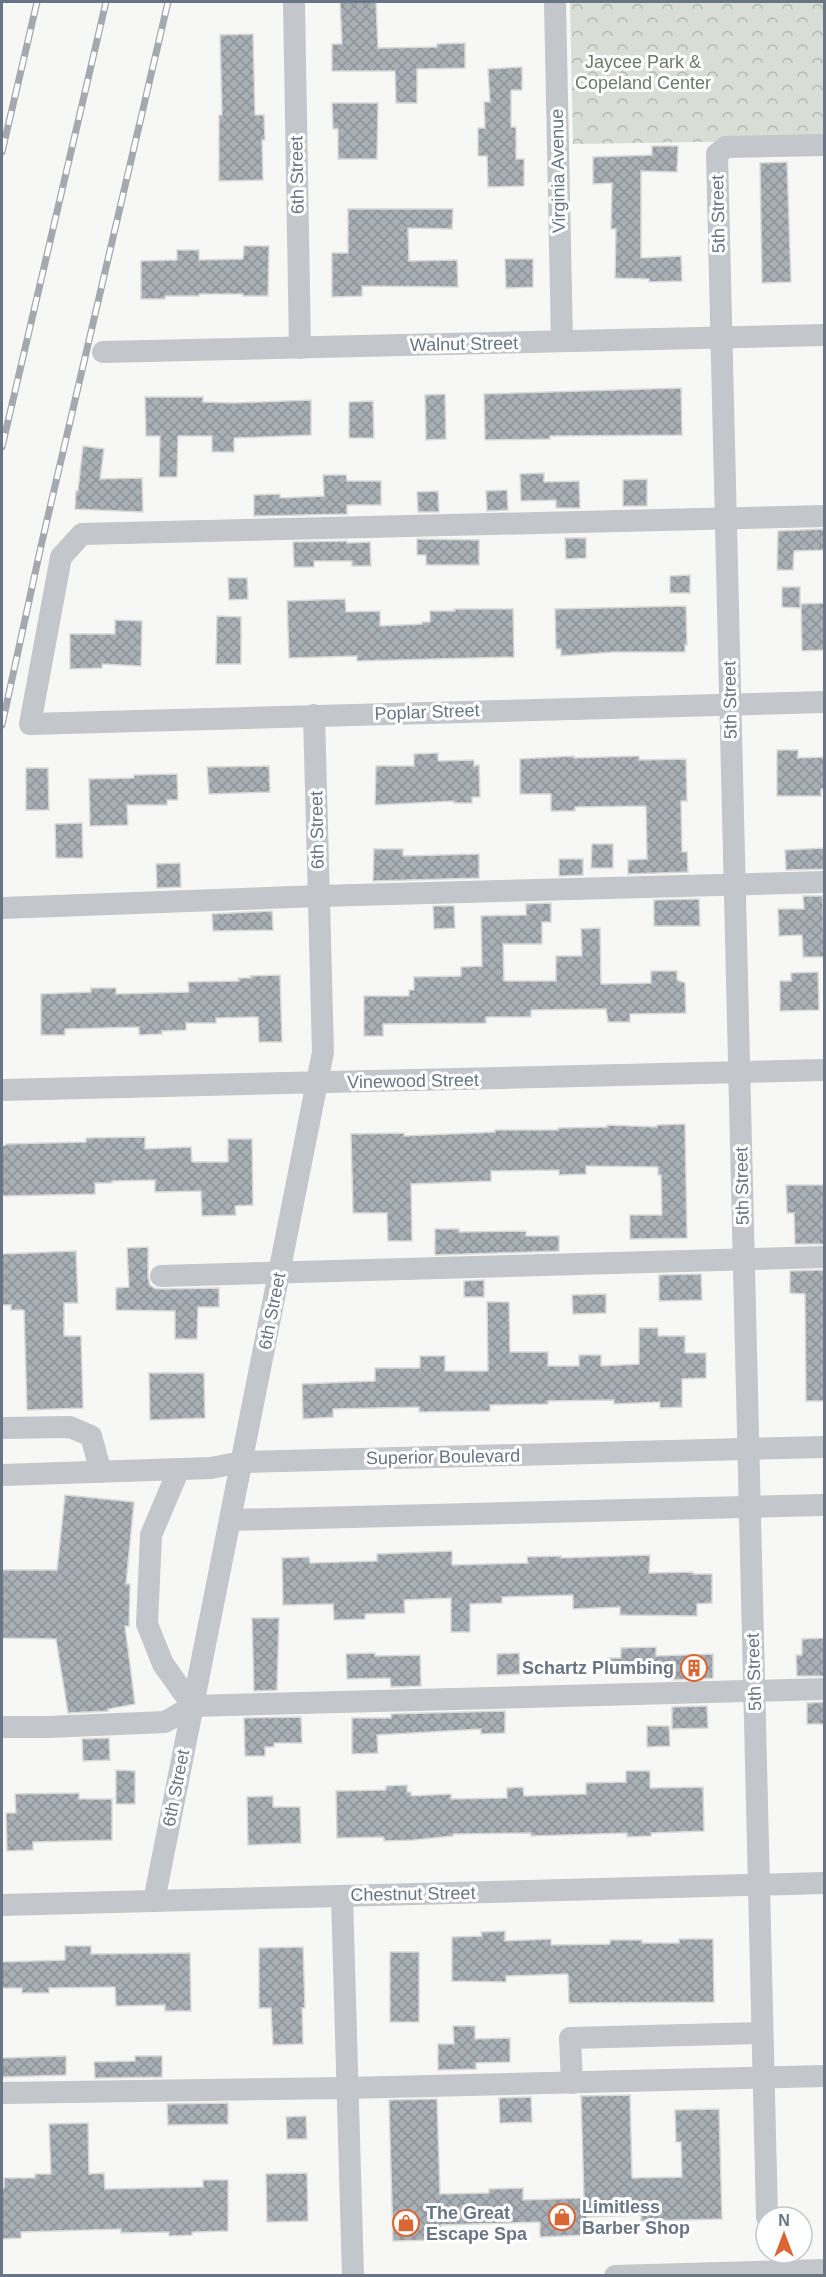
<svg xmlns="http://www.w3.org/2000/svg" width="826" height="2277" font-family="Arial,sans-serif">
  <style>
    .forest { fill: url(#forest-crowns) }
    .building { fill: url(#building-cross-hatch); stroke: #d9d9d7; stroke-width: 1.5 }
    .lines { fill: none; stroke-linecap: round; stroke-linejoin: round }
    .minor { stroke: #c3c6ca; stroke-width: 22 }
    .rail-casing { stroke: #a4a9af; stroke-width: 7 }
    .rail { stroke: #fff; stroke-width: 4.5; stroke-dasharray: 14; stroke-linecap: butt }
    .labels { text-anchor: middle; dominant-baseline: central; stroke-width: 6; stroke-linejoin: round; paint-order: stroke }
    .park-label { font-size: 18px; fill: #697b67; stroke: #fff }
    .street-label { font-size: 18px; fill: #687584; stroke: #fff }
    .poi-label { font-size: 18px; font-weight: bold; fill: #687584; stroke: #fff; text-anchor: start }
  </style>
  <defs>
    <pattern id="forest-crowns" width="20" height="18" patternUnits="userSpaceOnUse" patternTransform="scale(1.5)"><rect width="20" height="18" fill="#d8ded6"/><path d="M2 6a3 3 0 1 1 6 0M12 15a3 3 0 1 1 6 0" fill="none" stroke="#b3b9b3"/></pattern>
    <pattern id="building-cross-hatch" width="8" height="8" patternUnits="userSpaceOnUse" patternTransform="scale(1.5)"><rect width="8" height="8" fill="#a8afb5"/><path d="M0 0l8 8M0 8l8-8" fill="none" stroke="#8d9399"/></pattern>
  </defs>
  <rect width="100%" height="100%" fill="#f7f7f5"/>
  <path class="forest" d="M570 2H824V140L573 144Z"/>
  <g class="building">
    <path d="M340 2H376L378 48 437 47V44L465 43V68L417 69V103H396L395 71H332V44H342Z"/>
    <path d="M253 34 255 115H264L265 140H262L263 180 219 181V115H222L220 35Z"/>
    <path d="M522 67V90H511V127H516V159H524V186L488 187 487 156H478V128H485L484 102H490L488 69Z"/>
    <path d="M332 103H378L377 159H338V129H333Z"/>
    <path d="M652 146H678L677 172 641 171V258L681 256 682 281 649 282V279L615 278 616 229H611L612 183 593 184V157L652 155Z"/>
    <path d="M787 162 791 282 762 283 760 163Z"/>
    <path d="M348 209H453L452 229 408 228 409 261 457 260 458 287 362 286V296L332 297V253H348Z"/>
    <path d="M244 246H269L268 296H243V294H199V296H165V299H141V261L177 260V250H199V260L243 259Z"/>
    <path d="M505 259H533V287L506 288Z"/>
    <path d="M681 388 682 435 550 436V439L485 440 484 394Z"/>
    <path d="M445 394 446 439 426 440 425 395Z"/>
    <path d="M145 397H203V402L233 403 311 400V435L234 438V452H212V436H178L177 477H159L160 436H146Z"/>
    <path d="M373 401 374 438H349V402Z"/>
    <path d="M83 446 104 449 100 479 142 478 143 512 75 509 76 491H78Z"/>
    <path d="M544 473V482L579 481 580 508H556V500L521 501 520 474Z"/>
    <path d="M323 475H346L347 481H381V505H347V514L254 516V495L280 494V498L324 496Z"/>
    <path d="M647 479V506H623V480Z"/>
    <path d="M507 490 508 510 487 511 486 491Z"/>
    <path d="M438 491 439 512H418L417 492Z"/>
    <path d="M825 529V550L794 551 793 570H777L778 531Z"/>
    <path d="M565 538H586V558L566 559Z"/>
    <path d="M417 539 479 540V565H426V555H417Z"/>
    <path d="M347 541V543L370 542 371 566H352V561H314V567H294L293 542Z"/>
    <path d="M690 575V593H670V576Z"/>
    <path d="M228 578H247L248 599 229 600Z"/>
    <path d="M782 587H800V608L782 607Z"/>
    <path d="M345 599 346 612 380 611V626L422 624V622H430V611H455L454 609H513L514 657 357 661V656L289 658 287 601Z"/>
    <path d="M825 603V650L802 651 801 604Z"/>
    <path d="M686 606 687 645H685V652H614L561 656V649H556L555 609Z"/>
    <path d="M217 616 241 617V664H216Z"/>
    <path d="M115 620 142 621 141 666 102 664V668L70 669V634H115Z"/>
    <path d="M777 750H798V758L825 757V789H821V796H777Z"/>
    <path d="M438 753V761L474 760V766L479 765 480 797H472V803H454V801L375 805 376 766H414V754Z"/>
    <path d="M574 756V758L639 756V760L686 759 687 801H681L682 852H687L688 872 628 874V860L647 859 646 806 575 807V811H551V794H520V759Z"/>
    <path d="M269 766 270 792 209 794 207 767Z"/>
    <path d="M26 768H48L49 810H26Z"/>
    <path d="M177 774 178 800H167V805H127L128 825 90 826 89 779 134 778V775Z"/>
    <path d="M82 823 83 858H56L55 824Z"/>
    <path d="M592 844H613V868H591Z"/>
    <path d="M825 848V869L786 870 785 850Z"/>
    <path d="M374 849H403V856L479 854V878L373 881Z"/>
    <path d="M559 859H583V875L559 876Z"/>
    <path d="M180 863 181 887 157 888 156 864Z"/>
    <path d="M803 896H823L824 957H803L802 935 779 936 778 909H804Z"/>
    <path d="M699 899 700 926H654V900Z"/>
    <path d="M551 903V922H542V944H503L504 981H556V956H582L581 929 600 928 601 984 651 983V971H677V980L685 983 686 1013 630 1014V1022H608L606 1009 531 1010V1017H486V1023L383 1024V1036H364V996H409V990H414V977L461 976V967L482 966 481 916 526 915V904Z"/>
    <path d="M433 906H454L455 928 434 929Z"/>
    <path d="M272 911 273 930 213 931 212 914Z"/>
    <path d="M818 972 819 1010 780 1011V981H791V973Z"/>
    <path d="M280 975 282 1042H259L258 1017 216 1018V1023H186V1030L162 1031V1034L139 1035V1027L65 1029V1035H41V994L91 992V988H116V994L189 992 188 982 239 981 238 978H251L250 976Z"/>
    <path d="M685 1124 687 1238 630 1239V1215H662L661 1175H658V1167L586 1166V1174L559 1175V1170L491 1171V1181L411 1184 412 1241H388L387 1213H353L351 1134 404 1133V1136L495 1132V1130H558V1128L607 1127V1125L657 1127V1125Z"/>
    <path d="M145 1137V1149L191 1147 192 1162H228V1139H252L253 1205 235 1206 236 1215 202 1216 201 1191 155 1192V1180L112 1181V1183H95V1194L2 1196V1146L6 1145V1144L86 1142V1138Z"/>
    <path d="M786 1185H825V1244H795L794 1213H787Z"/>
    <path d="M435 1229H459V1232L526 1231V1236H559V1251L435 1255Z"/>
    <path d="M148 1247V1277L150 1285 154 1288 161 1289 219 1288V1307H198L197 1339H175V1311L116 1310V1288L129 1287 127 1248Z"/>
    <path d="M76 1251 78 1303H64V1336H81L83 1408 27 1410 24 1310H11V1305H2V1254Z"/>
    <path d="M825 1270V1401H806L805 1294 790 1293V1271Z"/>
    <path d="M701 1274 702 1300 659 1301V1275Z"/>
    <path d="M484 1280V1297H464V1281Z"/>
    <path d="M606 1294V1313L573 1314 572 1295Z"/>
    <path d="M487 1302H509L510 1352H548V1366H579V1355H601V1366L639 1364V1328H658V1336H685V1353H706V1378L682 1379V1407L660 1408V1402L614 1404V1400L548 1401V1404L490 1405V1411L419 1412V1407L333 1409V1417L303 1419 302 1384 375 1381V1368H420V1356H445V1371H488Z"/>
    <path d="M149 1373H204L205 1418 150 1420Z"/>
    <path d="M65 1495 134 1502 126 1584H130L129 1626H125L135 1704 108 1709V1711L68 1713 56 1639 2 1638V1570H57Z"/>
    <path d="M452 1551V1565L528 1563 527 1557 561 1556V1558L650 1555 649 1573 693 1572V1574H712V1603L697 1604V1616L620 1615V1607L573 1609V1595L502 1597V1603L470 1604V1632H451V1598L404 1600 405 1613 365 1614V1619L334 1620 333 1604 283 1605 282 1558 309 1557 310 1563 377 1561V1554Z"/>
    <path d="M252 1618H279L277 1690 254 1691Z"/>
    <path d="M825 1638V1676H797L796 1655H802V1639Z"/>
    <path d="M656 1647V1656L713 1654V1678L671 1680V1672L609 1674 608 1658H621V1648Z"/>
    <path d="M375 1653V1656L420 1655 421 1686 391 1687 390 1678 347 1679 346 1654Z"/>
    <path d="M519 1653 520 1674 497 1675V1654Z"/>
    <path d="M825 1702V1724H807V1703Z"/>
    <path d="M707 1706 708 1728 672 1729V1707Z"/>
    <path d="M505 1711V1733L481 1734V1729L377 1735 378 1753 352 1754V1718H391V1714Z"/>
    <path d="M301 1717 302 1743H274V1747H265V1756H245L244 1718Z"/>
    <path d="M647 1726H669L670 1746 647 1747Z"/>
    <path d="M109 1738 110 1760 83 1761 82 1739Z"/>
    <path d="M116 1770 135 1771V1804H116Z"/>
    <path d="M626 1771H650V1788L703 1787 704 1831 651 1833V1836L627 1837V1833L531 1836V1833L453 1834V1836L413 1840 384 1841V1837L337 1838 336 1791 386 1790V1786L407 1785V1792H411V1796L451 1794V1799L507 1798V1788L523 1787 524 1796 586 1794V1783L626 1782Z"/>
    <path d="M79 1793V1799H112V1840L33 1842V1850L7 1851 6 1813H16L15 1794Z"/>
    <path d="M273 1796V1807H300L301 1843 248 1845 247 1797Z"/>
    <path d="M505 1931V1941L551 1939V1945L610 1944V1940H642V1943H679V1939H713L714 2002 569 2003 568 1974 506 1976V1982L452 1981V1937L482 1936 481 1932Z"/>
    <path d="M65 1946H91V1954L190 1953 191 2011H165V2005L116 2006 115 1987 49 1988V1993H22V1988H2V1962L65 1960Z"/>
    <path d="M303 1947 305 2008H302L303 2044 273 2045 271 2008H259V1948Z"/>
    <rect x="390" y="1952" width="29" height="70"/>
    <path d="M453 2026H475V2039L510 2038V2062L476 2063V2069L438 2070V2044H454Z"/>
    <path d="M66 2056V2075L2 2077V2058Z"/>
    <path d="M135 2056H162V2077L95 2078 94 2062 135 2061Z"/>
    <path d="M630 2095 632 2178 682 2177 681 2142H676L675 2110 719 2109 722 2219 641 2221V2215L587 2217V2235L540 2237V2222L441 2225V2240L393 2241 389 2100 437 2099 440 2194 489 2193V2189L523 2188V2200L584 2198 581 2096Z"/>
    <path d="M531 2097 532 2122 500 2123 499 2098Z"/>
    <path d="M228 2103V2124L168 2125 167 2104Z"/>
    <path d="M306 2116 307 2139H287L286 2117Z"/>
    <path d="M88 2123 89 2174 104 2173 105 2189 203 2187V2180H228V2231L197 2232H192V2235L169 2236V2232L121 2233V2229L21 2232V2238L2 2239V2188H4V2178H35V2174H51L49 2124Z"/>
    <path d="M307 2173 308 2221 267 2222 266 2174Z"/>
  </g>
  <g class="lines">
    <g class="minor">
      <path d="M294 2 300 348"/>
      <path d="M555 2 562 341"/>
      <path d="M103 352 824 335"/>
      <path d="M824 516 82 534 61 557 30 724 824 702"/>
      <path d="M2 908 319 896 824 882"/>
      <path d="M2 1090 824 1070"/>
      <path d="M161 1276 824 1257"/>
      <path d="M2 1428 70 1427 91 1436 101 1472"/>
      <path d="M179 1469 151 1535 147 1624 163 1664 193 1706"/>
      <path d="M2 1475 211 1468 242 1462 824 1447"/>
      <path d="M231 1520 824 1505"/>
      <path d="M2 1727H48L165 1722 193 1706 824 1689"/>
      <path d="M342 1896 353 2276"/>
      <path d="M154 1901 323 1052 314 715"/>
      <path d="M2 1905 824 1883"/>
      <path d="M572 2083 570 2038 762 2033"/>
      <path d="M2 2093 347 2088 824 2076"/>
      <path d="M767 2217 717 154 726 147 824 145"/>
      <path d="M615 2276 824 2270"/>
    </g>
    <defs>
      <g id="rail">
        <path d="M2 152 37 2"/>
        <path d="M2 447 106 2"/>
        <path d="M2 725 41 546 168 2"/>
      </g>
    </defs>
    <use href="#rail" class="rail-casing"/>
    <use href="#rail" class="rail"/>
  </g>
  <defs>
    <symbol id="building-ring" viewBox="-11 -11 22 22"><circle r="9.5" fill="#fff" stroke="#d96633" stroke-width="1.5"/><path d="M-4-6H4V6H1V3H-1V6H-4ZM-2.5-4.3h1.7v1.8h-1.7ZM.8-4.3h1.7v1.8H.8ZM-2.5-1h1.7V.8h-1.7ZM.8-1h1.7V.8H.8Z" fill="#d96633"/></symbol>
    <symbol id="shop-ring" viewBox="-11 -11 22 22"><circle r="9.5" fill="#fff" stroke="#d96633" stroke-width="1.5"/><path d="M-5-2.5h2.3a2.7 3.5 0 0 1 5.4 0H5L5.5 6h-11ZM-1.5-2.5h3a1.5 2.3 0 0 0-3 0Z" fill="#d96633"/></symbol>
  </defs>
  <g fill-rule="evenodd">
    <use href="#building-ring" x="679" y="1653" width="30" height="30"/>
    <use href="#shop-ring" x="547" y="2202" width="30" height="30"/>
    <use href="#shop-ring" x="391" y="2208" width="30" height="30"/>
  </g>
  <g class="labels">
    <g class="park-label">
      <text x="643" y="62">Jaycee Park &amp;<tspan x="643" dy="21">Copeland Center</tspan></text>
    </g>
    <g class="street-label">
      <text transform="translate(558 171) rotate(-91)">Virginia Avenue</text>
      <text transform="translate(297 175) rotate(-91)">6th Street</text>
      <text transform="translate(718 214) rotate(-91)">5th Street</text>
      <text transform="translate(464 344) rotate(-1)">Walnut Street</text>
      <text transform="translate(730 700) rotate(-91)">5th Street</text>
      <text transform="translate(427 712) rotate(-2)">Poplar Street</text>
      <text transform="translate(317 830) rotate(-91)">6th Street</text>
      <text transform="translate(413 1081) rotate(-1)">Vinewood Street</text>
      <text transform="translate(742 1186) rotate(-91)">5th Street</text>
      <text transform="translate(272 1311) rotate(-79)">6th Street</text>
      <text transform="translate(443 1457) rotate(-1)">Superior Boulevard</text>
      <text transform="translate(754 1672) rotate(-92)">5th Street</text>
      <text transform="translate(176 1788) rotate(-79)">6th Street</text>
      <text transform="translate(413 1894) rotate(-1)">Chestnut Street</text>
    </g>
    <g class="poi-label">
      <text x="674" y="1668" text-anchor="end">Schartz Plumbing</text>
      <text x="582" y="2207">Limitless<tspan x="582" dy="21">Barber Shop</tspan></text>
      <text x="426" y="2213">The Great<tspan x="426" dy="21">Escape Spa</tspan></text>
    </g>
  </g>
  <rect width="826" height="2277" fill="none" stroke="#687584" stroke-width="6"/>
  <g transform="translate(784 2235)"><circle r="28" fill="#ffffff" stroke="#c3c8ce" stroke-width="1.5"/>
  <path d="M0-4.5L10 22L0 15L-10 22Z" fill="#d96633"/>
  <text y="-9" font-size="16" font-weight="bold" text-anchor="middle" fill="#687584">N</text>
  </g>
</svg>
